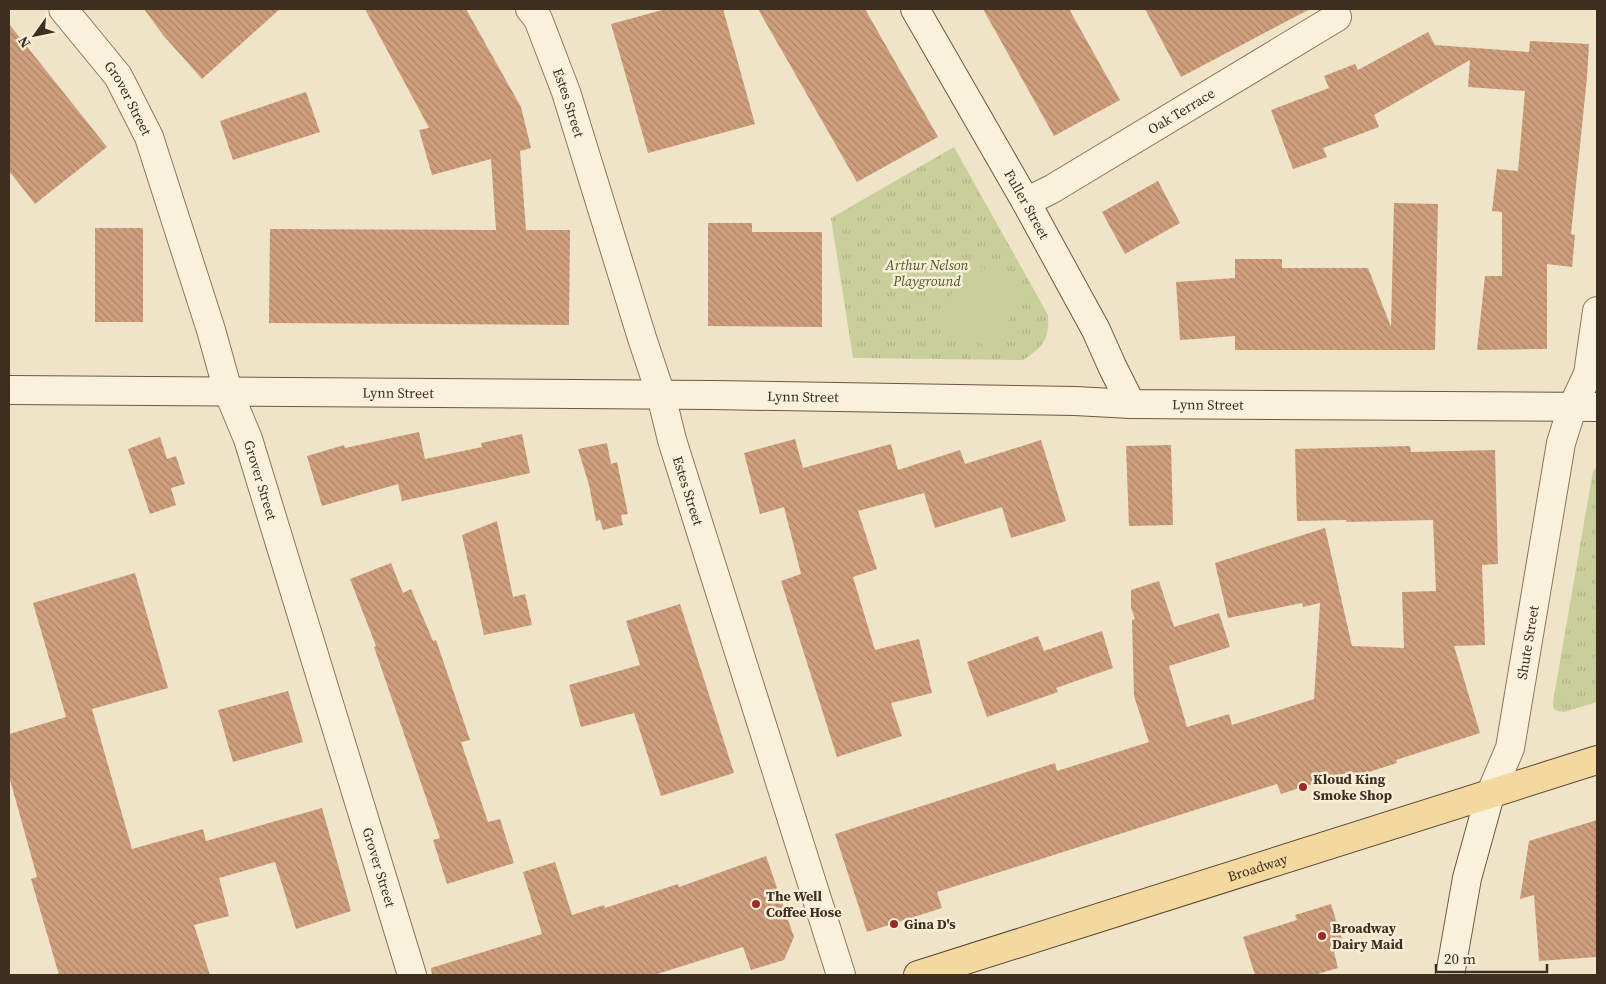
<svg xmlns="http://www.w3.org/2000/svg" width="1606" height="984" font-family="'Source Serif 4',serif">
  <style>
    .grass { fill: url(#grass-tufts) }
    .garden { fill: #c9cf9b }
    .building { fill: url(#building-back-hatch) }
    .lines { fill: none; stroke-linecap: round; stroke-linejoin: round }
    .street-casing { stroke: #8d765c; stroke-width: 30 }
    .secondary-casing { stroke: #6f573f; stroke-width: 30 }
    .primary-casing { stroke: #5b4430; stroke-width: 30 }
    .street { stroke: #faf1dc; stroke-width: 28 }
    .secondary { stroke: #faf1dc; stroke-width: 28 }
    .primary { stroke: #f3d9a0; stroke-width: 28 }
    .poi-dot { fill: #9e2a2b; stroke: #f7eed8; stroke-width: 2 }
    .labels { text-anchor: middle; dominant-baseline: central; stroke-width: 5; stroke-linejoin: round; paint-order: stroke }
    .street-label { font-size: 14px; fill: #3d2e20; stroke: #f7eed8 }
    .park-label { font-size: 14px; font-style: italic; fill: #4d5a26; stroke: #f7eed8 }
    .poi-label { font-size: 14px; font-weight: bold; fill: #3d2e20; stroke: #f7eed8; text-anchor: start }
  </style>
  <defs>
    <pattern id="grass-tufts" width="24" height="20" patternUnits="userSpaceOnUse" patternTransform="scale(1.25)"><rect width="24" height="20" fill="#c9cf9b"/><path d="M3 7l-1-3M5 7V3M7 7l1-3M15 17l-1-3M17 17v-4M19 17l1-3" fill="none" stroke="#aeb285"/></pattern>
    <pattern id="building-back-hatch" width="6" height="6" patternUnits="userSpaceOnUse" patternTransform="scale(1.25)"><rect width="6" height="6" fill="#cf9f7d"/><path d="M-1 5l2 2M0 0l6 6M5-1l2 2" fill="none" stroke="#a98266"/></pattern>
  </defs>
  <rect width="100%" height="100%" fill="#f0e4c8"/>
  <g class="grass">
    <path d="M954 147 1048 315C1050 339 1042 348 1023 360L853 358 831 218Z"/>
    <path d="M1597 467V702L1564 712 1555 710 1553 707V702L1593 471Z"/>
  </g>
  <path class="garden" d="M970 261 1025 293 991 350 937 319Z"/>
  <g class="building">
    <path d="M144 9H280L202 79 163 35Z"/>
    <path d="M365 9H466L521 107 531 148 520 151 526 230H570L569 325 269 323 270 229 496 230 491 159 432 175 419 130 429 128Z"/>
    <path d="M666 9H723L755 124 648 153 611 24Z"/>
    <path d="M758 9H865L938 137 857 182Z"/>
    <path d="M983 9H1069L1120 100 1054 136Z"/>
    <path d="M1145 9H1310L1181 77Z"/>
    <path d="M9 24 107 147 35 204 9 171Z"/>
    <path d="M1428 32 1435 45 1529 52 1530 41 1589 44 1587 77 1571 234 1575 235 1572 267 1547 264V349L1477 350 1485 276H1502V212L1492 211 1497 169 1518 171 1525 91 1468 87 1470 60 1374 115 1379 127 1323 148 1327 157 1293 169 1271 110 1329 88 1324 76 1355 64 1358 70Z"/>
    <path d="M306 92 320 132 233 160 220 121Z"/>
    <path d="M1158 181 1180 223 1125 254 1102 212Z"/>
    <path d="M1394 203 1438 204 1435 350H1235V336L1180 340 1176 282 1235 278V259H1282V268H1368L1391 327Z"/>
    <path d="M708 223H752V232H822V327L708 326Z"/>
    <rect x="95" y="228" width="48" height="94"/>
    <path d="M419 432 425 459 482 447 481 443 522 434 530 473 402 501 398 484 322 506 307 456 344 445 345 448Z"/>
    <path d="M160 437 167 459 176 456 185 484 171 488 176 505 150 514 128 449Z"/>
    <path d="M795 439 803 468 891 444 898 470 960 450 965 464 1041 440 1066 521 1011 538 1002 507 935 528 924 493 858 511 877 569 853 577 875 650 919 639 932 693 891 703 902 736 837 757 781 581 801 574 784 507 760 514 744 453Z"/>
    <path d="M607 443 611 464 617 462 628 514 621 515 623 525 603 530 600 520 596 521 589 485 578 449Z"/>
    <path d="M1171 445 1173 525 1129 526 1126 446Z"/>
    <path d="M1410 446 1411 452 1495 450 1498 564 1482 565 1485 645 1454 646 1480 733 1396 760 1397 763 1350 778 1349 772 1281 794 1277 784 937 892 942 908 867 932 835 834 1055 763 1057 771 1149 742 1134 696 1132 620 1135 619 1131 608V590L1159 581 1174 627 1219 613 1230 647 1169 666 1187 727 1229 714 1232 725 1314 699 1320 603 1303 607 1302 603 1228 618 1215 563 1325 528 1352 646 1404 648 1402 592 1436 591 1433 520 1347 522 1346 520 1297 521 1295 449Z"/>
    <path d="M497 521 513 597 525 594 532 625 484 635 462 535Z"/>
    <path d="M391 563 403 593 411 589 433 641 436 640 470 740 461 742 488 822 500 819 514 863 447 884 433 840 440 838 374 647 376 646 350 579Z"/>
    <path d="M135 573 168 688 92 709 132 849 203 829 206 841 322 808 351 911 296 929 275 862 219 878 229 916 194 925 210 975H59L31 879 37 877 9 776V734L66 717 33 603Z"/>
    <path d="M680 604 734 773 661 796 634 713 581 727 569 685 640 665 626 621Z"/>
    <path d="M1102 631 1113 668 1056 688 1058 692 987 717 967 662 1038 636 1044 651Z"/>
    <path d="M288 691 303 742 233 762 218 710Z"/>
    <path d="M1597 820V957L1539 961 1534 895 1520 899 1529 841Z"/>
    <path d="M766 856 794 937 784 960 751 970 743 947 654 975H432L431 968 542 934 523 872 555 862 572 915 604 905 605 908 678 884 679 887Z"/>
    <path d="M1331 904 1345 949 1334 952 1338 968 1314 975H1255L1243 937 1297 920 1295 915Z"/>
  </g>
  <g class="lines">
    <defs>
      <g id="street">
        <path id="s1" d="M63 9 118 76 149 137 211 330 228 391 248 439 412 975"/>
        <path id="s2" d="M530 9 538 19 566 92 642 338 661 395 672 440 841 975"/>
        <path id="s3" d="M1026 202 1052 189 1337 17"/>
        <path id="s4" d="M1490 795 1510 748 1561 443 1572 408 1588 374 1597 311"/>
      </g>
      <g id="secondary">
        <path id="s5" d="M915 9 1026 202 1096 330 1112 366 1131 404"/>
        <path id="s6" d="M9 390 711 395 1075 401 1131 404 1597 407"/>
        <path d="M1450 975 1467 878 1490 795"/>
      </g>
      <g id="primary">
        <path id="s7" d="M918 975 1597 760"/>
      </g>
    </defs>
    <use href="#street" class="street-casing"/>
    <use href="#secondary" class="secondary-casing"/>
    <use href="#primary" class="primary-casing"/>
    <use href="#street" class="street"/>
    <use href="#secondary" class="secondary"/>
    <use href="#primary" class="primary"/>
  </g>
  <g class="poi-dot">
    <circle cx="1303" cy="787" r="5"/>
    <circle cx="756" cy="904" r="5"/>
    <circle cx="894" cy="924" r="5"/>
    <circle cx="1322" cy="936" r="5"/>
  </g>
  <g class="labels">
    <g class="street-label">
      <text stroke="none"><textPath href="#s1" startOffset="111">Grover Street</textPath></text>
      <text stroke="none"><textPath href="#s2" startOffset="102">Estes Street</textPath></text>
      <text stroke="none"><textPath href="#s3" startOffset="180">Oak Terrace</textPath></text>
      <text stroke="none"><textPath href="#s5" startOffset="225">Fuller Street</textPath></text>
      <text stroke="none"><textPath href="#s6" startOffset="389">Lynn Street</textPath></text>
      <text stroke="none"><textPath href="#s6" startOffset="794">Lynn Street</textPath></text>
      <text stroke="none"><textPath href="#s6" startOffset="1199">Lynn Street</textPath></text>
      <text stroke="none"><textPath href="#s1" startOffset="516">Grover Street</textPath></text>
      <text stroke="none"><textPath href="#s2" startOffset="508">Estes Street</textPath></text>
      <text stroke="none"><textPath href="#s4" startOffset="158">Shute Street</textPath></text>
      <text stroke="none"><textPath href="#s1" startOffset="921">Grover Street</textPath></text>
      <text stroke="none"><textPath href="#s7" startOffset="356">Broadway</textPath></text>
    </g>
    <g class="park-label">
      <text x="927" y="265">Arthur Nelson<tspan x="927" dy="16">Playground</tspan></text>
    </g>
    <g class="poi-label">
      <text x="1313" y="779">Kloud King<tspan x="1313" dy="16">Smoke Shop</tspan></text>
      <text x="766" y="896">The Well<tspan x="766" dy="16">Coffee Hose</tspan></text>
      <text x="904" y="924">Gina D's</text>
      <text x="1332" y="928">Broadway<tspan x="1332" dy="16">Dairy Maid</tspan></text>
    </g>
  </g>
  <rect width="1606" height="984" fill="none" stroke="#3d2e20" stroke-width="20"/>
  <g transform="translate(35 35) rotate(237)" stroke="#f7eed8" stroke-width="4" paint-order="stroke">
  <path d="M0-4L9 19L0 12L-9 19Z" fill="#3d2e20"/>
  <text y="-8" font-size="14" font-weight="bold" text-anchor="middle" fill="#3d2e20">N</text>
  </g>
  <path d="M1436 964v8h111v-8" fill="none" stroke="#3d2e20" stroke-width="2.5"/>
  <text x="1444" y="964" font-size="15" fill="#3d2e20" stroke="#f7eed8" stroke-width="4" paint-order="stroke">20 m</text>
</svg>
